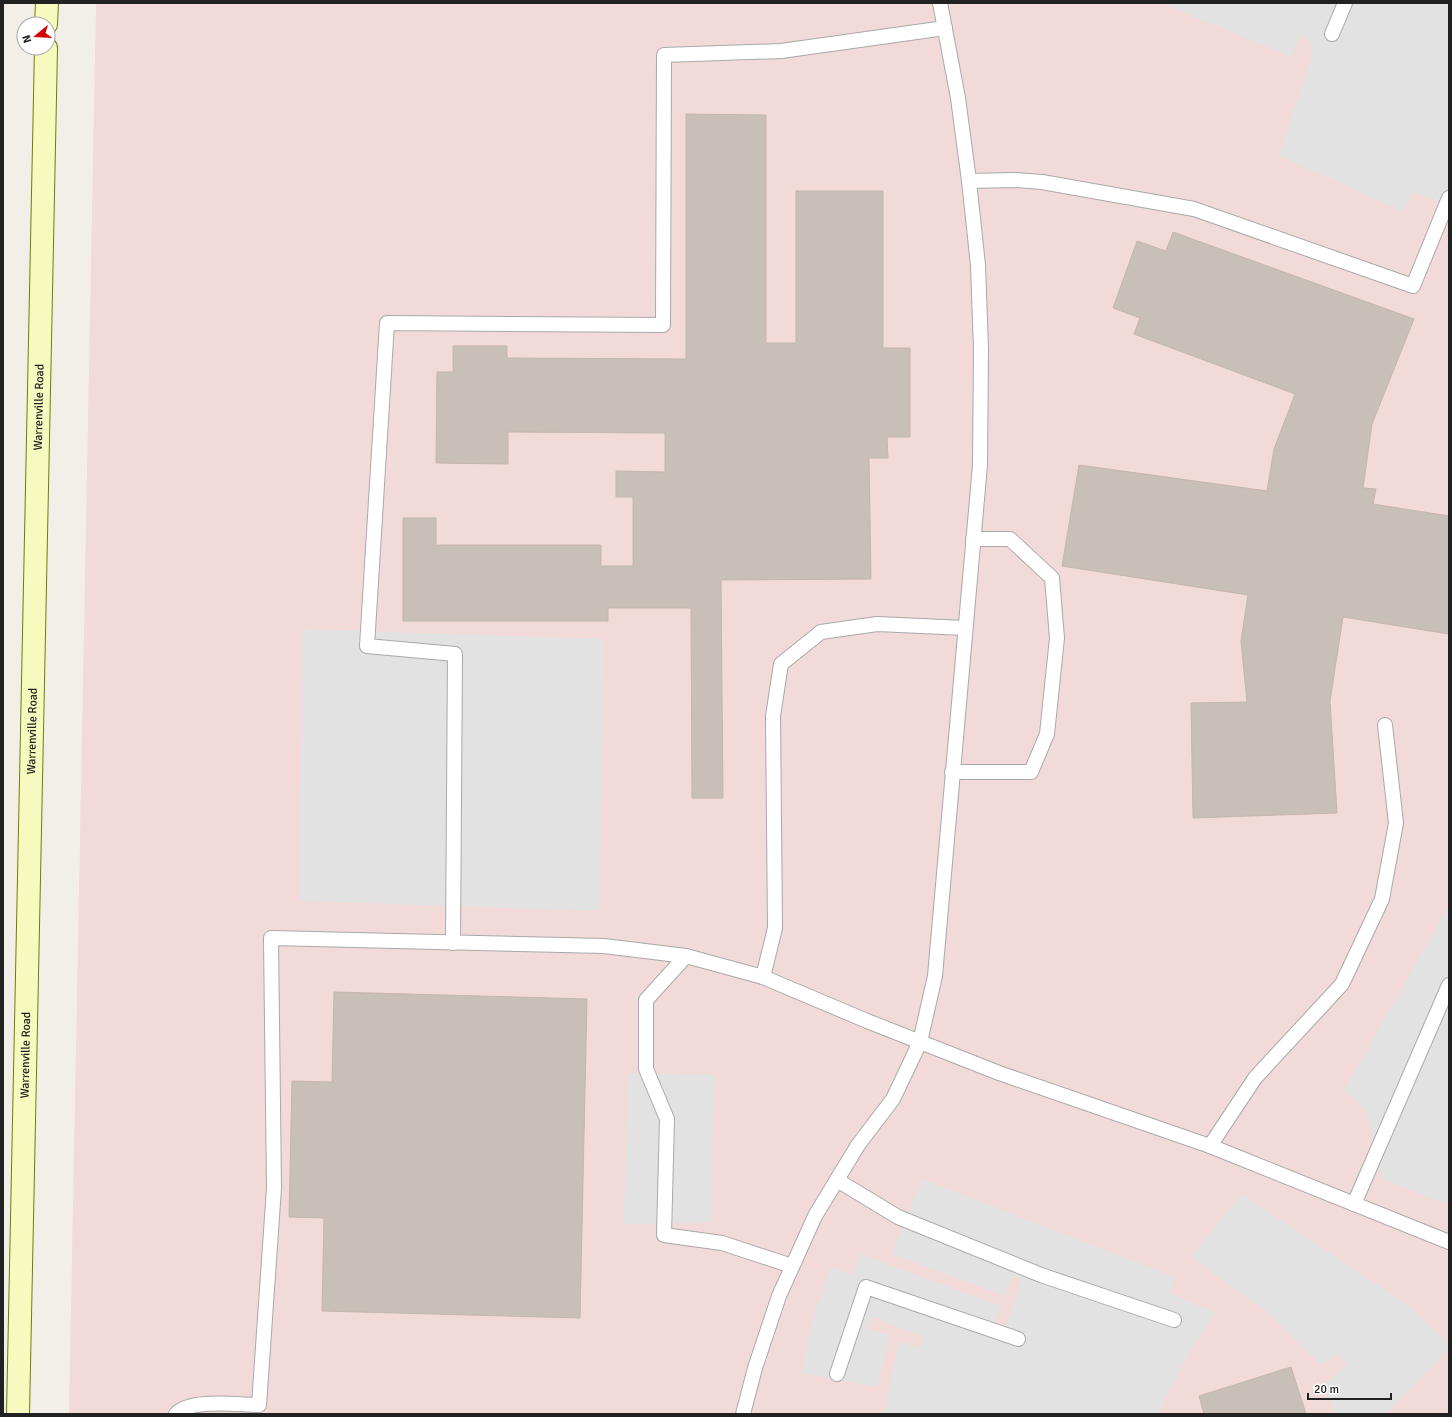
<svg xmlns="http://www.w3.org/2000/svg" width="1452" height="1417" font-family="Signika,sans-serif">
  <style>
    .commercial { fill: #f2dad9 }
    .parking { fill: #e2e2e2 }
    .building { fill: #c7bfb8; stroke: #c4b6ab }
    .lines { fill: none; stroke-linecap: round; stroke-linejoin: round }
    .service-casing { stroke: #a9a9a9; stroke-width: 16 }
    .secondary-casing { stroke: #707d05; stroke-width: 24 }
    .service { stroke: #fff; stroke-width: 14 }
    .secondary { stroke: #f7fabf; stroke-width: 22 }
    .labels { text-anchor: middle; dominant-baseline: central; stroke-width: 3.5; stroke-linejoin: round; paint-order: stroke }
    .street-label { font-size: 12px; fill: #222; stroke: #fff }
  </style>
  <rect width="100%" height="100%" fill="#f2efe9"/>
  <path class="commercial" d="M96 3H1449V1414H69Z"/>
  <g class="parking">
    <path d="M1161 3H1449V205L1413 192 1403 212 1279 155 1312 57 1311 43 1300 34 1291 57Z"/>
    <path d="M303 629 603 639 600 911 299 901Z"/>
    <path d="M1449 905V1199L1446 1204 1382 1179 1366 1110 1344 1091Z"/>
    <path d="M628 1073 714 1075 711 1223 624 1224Z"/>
    <path d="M922 1179 1175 1277 1170 1293 1216 1313 1190 1352 1167 1395 1159 1414H884L899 1342 920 1348 923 1337 873 1317 868 1329 889 1335 878 1387 801 1373 813 1317 831 1266 852 1275 860 1254 1001 1306 993 1328 1004 1332 1022 1279 1013 1276 1005 1296 892 1254Z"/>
    <path d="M1242 1194 1411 1307 1449 1344V1349L1387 1414H1335L1325 1384 1347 1365 1338 1353 1321 1365 1265 1310 1190 1257Z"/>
  </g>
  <g class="building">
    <path d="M686 114 766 115V343H796V191H883V348H910V437H887L888 458H869L871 579 721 580 723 798H692L691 608H608V621H403V518H436V545H601V566H633V497H616V471L665 472V433L508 432V464L436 463 437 372H453V346H507V358L686 359Z"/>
    <path d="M1173 232 1414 319 1372 424 1363 488 1376 489 1373 504 1449 516V634L1343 617 1330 701 1337 813 1193 818 1191 703 1247 702 1241 641 1248 595 1062 566 1079 465 1267 491 1274 449 1295 394 1134 334 1140 318 1113 308 1137 241 1166 251Z"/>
    <path d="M334 992 587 999 580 1318 322 1311 324 1218 289 1217 292 1081 332 1082Z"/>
    <path d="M1291 1367 1306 1414H1204L1199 1396Z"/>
  </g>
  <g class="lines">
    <defs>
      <g id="service">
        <path d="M1332 34 1345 3"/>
        <path d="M969 181 1015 180 1042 182 1194 209 1413 286 1449 198"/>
        <path d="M952 772H1031L1047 734 1057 638 1052 578 1010 539H973"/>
        <path d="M453 943 455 654 367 646 387 323 663 325 664 55 781 51 945 28"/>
        <path d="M686 956 646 1000V1069L667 1119 664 1235 722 1243 792 1266"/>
        <path d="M763 977 775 928 773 716 781 664 821 632 877 624 965 628"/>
        <path d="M1210 1146 1255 1078 1342 984 1382 899 1396 823 1385 725"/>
        <path d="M837 1180 898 1217 1041 1275 1174 1320"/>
        <path d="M1354 1204 1449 985"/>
        <path d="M837 1374 866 1287 1018 1339"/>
        <path d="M176 1414C190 1398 239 1405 259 1405L274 1188 271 938 604 946 686 956 763 977 867 1021 999 1073 1210 1146 1449 1242"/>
        <path d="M743 1414 755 1368 779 1296 815 1216 858 1145 893 1099 920 1042 935 976 980 465 981 349 978 265 969 181 958 98 940 3"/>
      </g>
      <g id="secondary">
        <path d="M46 24 47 3"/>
        <path id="s1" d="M18 1414 46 48"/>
      </g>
    </defs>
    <use href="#service" class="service-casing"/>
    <use href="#secondary" class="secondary-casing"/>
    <use href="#service" class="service"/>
    <use href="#secondary" class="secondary"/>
  </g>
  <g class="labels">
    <g class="street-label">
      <text stroke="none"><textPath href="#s1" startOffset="1007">Warrenville Road</textPath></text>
      <text stroke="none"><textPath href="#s1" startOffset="683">Warrenville Road</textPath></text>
      <text stroke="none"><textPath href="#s1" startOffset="359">Warrenville Road</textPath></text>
    </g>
  </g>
  <rect width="1452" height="1417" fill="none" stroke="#222222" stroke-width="8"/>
  <g transform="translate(36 36) rotate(252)"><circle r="19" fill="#ffffff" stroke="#a7a7a7"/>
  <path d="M0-3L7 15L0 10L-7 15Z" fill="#d40000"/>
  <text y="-6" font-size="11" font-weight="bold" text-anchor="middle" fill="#222222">N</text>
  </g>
  <path d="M1308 1393v6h83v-6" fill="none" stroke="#222222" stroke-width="2"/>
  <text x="1314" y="1393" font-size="12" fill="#222222" stroke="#ffffff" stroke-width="3" paint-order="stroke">20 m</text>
</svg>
